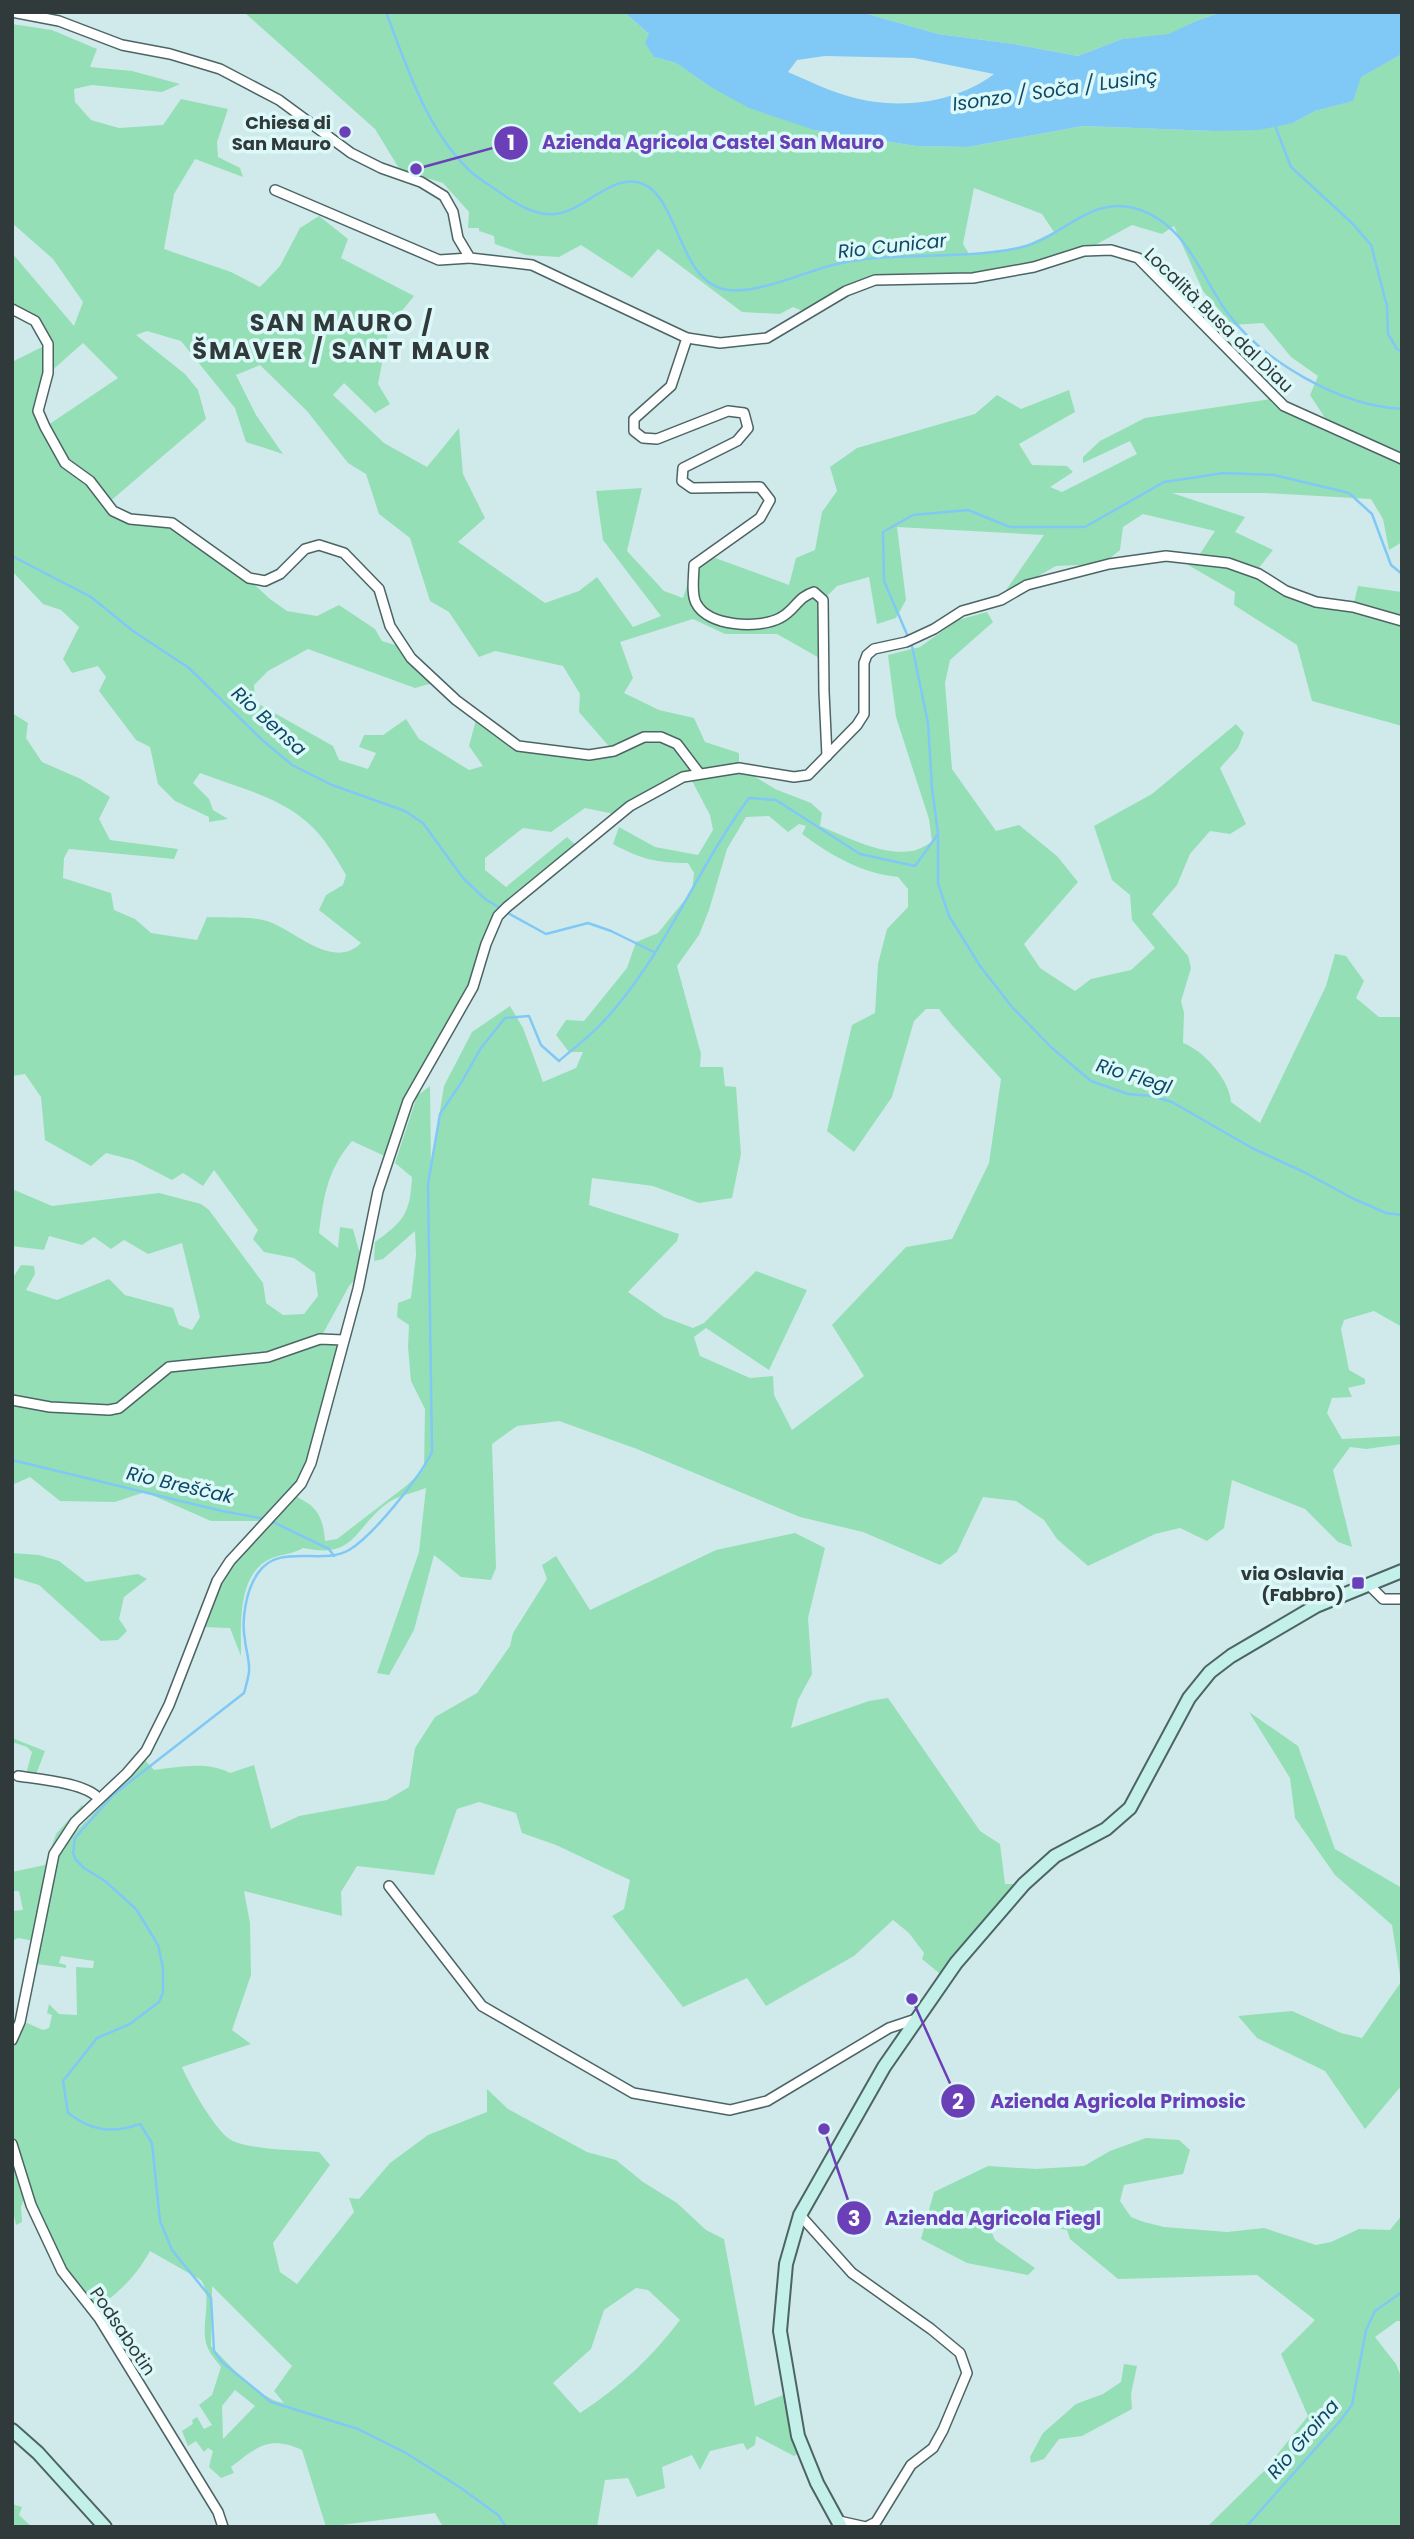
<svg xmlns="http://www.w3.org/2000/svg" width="1414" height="2539" font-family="Poppins,sans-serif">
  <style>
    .green { fill: #95dfb6; fill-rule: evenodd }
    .water { fill: #80c8f5; fill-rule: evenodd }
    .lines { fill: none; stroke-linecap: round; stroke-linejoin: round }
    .stream { stroke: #80c8f5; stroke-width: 2.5 }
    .street-casing { stroke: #4d6464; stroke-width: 12 }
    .secondary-casing { stroke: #4d6464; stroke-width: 16 }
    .street { stroke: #fff; stroke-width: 9 }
    .secondary { stroke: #c3f0e9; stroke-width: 12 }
    .poi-dot { fill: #6a3fb8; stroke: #ddf8f8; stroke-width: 2.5 }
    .labels { text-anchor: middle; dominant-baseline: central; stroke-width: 7; stroke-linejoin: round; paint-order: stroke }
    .poi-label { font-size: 18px; font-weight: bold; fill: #303a3b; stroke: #ddf8f8; text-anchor: end }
    .street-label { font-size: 18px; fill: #303a3b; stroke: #ddf8f8 }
    .water-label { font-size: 19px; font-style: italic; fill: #0d4866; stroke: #ddf8f8 }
    .district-label { font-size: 24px; font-weight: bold; letter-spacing: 2px; fill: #303a3b; stroke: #ddf8f8 }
    .leader { fill: none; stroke: #6a3fb8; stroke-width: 2.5 }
    .callout-dot { fill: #6a3fb8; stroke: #ddf8f8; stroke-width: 2.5 }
    .mark-label { font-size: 21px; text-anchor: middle; font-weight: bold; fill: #fff }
    .callout-label { font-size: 19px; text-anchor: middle; font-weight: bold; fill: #6a3fb8; stroke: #ddf8f8; stroke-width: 7; stroke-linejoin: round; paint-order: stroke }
  </style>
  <rect width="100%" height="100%" fill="#d0eaeb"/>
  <g class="green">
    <path d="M244 12H624L650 35 654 57 676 63 709 86 814 130 916 146 968 147 1083 126 1214 131 1293 123 1315 111 1352 101 1360 77 1402 54V368L1399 369 1402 370V452L1327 421 1310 395 1318 376 1291 357 1263 323 1232 325 1203 291 1174 226 1162 234 1132 225 1084 251 973 278 875 280 808 313 793 307 780 314 742 312 658 249 632 278 581 245 559 257 526 255 495 244 494 236 479 231V228H468L469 212 443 183 400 170 375 129ZM974 188 1042 214 1054 232 1022 247 969 254 963 244Z"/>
    <path d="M842 12H1222L1196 21 1169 35 1122 39 1078 56 1014 44 938 34 868 14Z"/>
    <path d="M12 24 52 30 97 49 90 67 132 71 180 84 162 92 92 85 74 89 75 102 91 120 119 128 163 125 181 99 228 109 217 142 218 157 240 168 243 177 195 159 174 194 164 249 231 272 260 287 280 266 300 228 319 216 348 239 341 258 414 296 389 327 378 384 390 404 375 413 344 383 333 395 384 443 427 467 459 428 463 474 485 518 458 542 545 603 579 591 597 577 633 627 661 616 603 540 596 491 642 488 627 551 664 591 683 598 694 565 707 555 789 585 796 558 815 550 822 512 837 491 830 467 857 448 975 414 997 395 1021 409 1069 390 1075 412 1019 444 1032 465 1067 466 1073 472 1050 487 1062 492 1137 454 1130 441 1083 463V457L1100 441 1145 418 1271 399 1316 427 1402 465V542L1389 550 1383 519 1371 499 1265 493H1172L1245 517 1235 532 1273 550 1254 574 1284 596 1316 606 1371 615 1353 607 1358 586 1402 592V726L1312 701 1297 645 1234 605 1235 592 1188 565 1196 560 1215 531 1143 514 1123 527 1120 550 1103 564 1056 566 1002 596 1044 535 897 527 906 600 896 618 877 624 869 577 837 586 823 600V660L777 634H725L693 619 620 642 633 678 624 693 659 710 694 718 705 742 739 753V768L699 773 619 815 585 808 551 832 523 828 485 858V870L506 887 567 837 579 848 498 916 473 987 408 1101 389 1158 352 1141C327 1171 324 1195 319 1233L338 1248 340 1227 353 1229 363 1265 362 1272 349 1286 320 1339 343 1340 301 1484 262 1521H211L145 1492 115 1502 60 1501 30 1477 12 1485V1279L21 1265 34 1266 35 1274 26 1290 57 1300 109 1279 125 1295 173 1308 179 1325 192 1330 200 1317 182 1243 148 1254 124 1240 111 1249 94 1237 82 1245 49 1236 44 1250 12 1246V1189L52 1206 159 1193 201 1204 209 1210 263 1283 266 1303 283 1315 304 1314 318 1296 315 1273 294 1258 264 1252 253 1239 258 1230 214 1170 203 1186 183 1173 172 1180 133 1160 106 1153 91 1166 45 1140 41 1097 25 1074 12 1076V713L28 723 26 738 42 762 81 779 110 797 99 819 110 840 178 849 174 859 69 849 64 858 63 878 111 893 114 910 135 919 151 933 197 940 207 917C226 918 250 916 267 921 295 930 333 971 361 943L319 910 326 895 343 885 346 875C335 856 324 837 308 823 278 796 236 787 200 773L193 783 209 799 213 810 228 819 209 822V817L175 801 158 784 150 747 136 740 99 691 106 677 98 666 72 673 63 659 79 627 61 610 43 604 12 571V362L48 344 35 321 12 309V253L74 326 83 302 53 259 12 223ZM147 331 181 341 235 408 246 442 283 454 256 415 236 375 260 365 307 411 348 463 366 474 379 514 410 538 430 601 449 612 479 657 495 651 563 666 580 694 579 712 613 751 589 755 518 746 477 716 469 746 483 766 469 770 419 739 406 719 383 735H364L359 747 376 753 368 769 339 760 333 746 255 702 254 685 268 671 308 649 415 688 436 682 405 648 382 641 375 629 339 605 317 616 287 611 270 599 244 575 172 523 130 519 107 504 206 419 198 390 185 374 136 335ZM83 343 118 378 45 427 38 411 48 374Z"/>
    <path d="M987 612 993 622 950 660 945 683 952 769 996 831 1019 825 1057 856 1078 882 1024 944 1040 968 1075 991 1091 979 1131 970 1155 948 1132 920 1130 895 1112 880 1094 826 1152 794 1236 724 1244 733 1238 748 1220 768 1246 824 1230 834 1210 831 1190 854 1177 885 1152 914 1188 956 1191 968 1181 1001 1184 1013 1183 1043C1203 1050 1230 1080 1231 1102L1260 1123 1326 986 1335 954 1346 956 1364 981 1356 998 1379 1017H1402V1327L1374 1311 1344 1320 1341 1329 1349 1370 1365 1379V1384L1348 1388 1352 1397 1332 1398 1327 1413 1342 1439 1402 1436V1444L1366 1449 1350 1447 1333 1470 1352 1547 1338 1542 1305 1509 1232 1480 1224 1528 1207 1541 1180 1528 1155 1534 1088 1566 1057 1539 1044 1520 1016 1501 983 1497 957 1552 940 1565 863 1532 800 1517 637 1449 559 1421 517 1426 492 1444 496 1568 491 1580 461 1577 434 1555 414 1630 389 1675 377 1673 419 1552 426 1488C414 1493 395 1496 385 1505 353 1530 355 1559 303 1548 293 1554 283 1554 272 1558 237 1572 241 1625 241 1656L230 1628 203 1627 212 1599 226 1571 295 1496C317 1506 323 1516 325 1541L337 1539 406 1486 424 1469 425 1409 411 1381 408 1347 409 1325 397 1317 398 1303 411 1298 416 1255 415 1231 383 1259 374 1261 375 1242C404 1221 410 1214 412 1177L395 1163 417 1096 430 1086 431 1166 444 1086 472 1032 510 1006 523 1028 543 1082 576 1068 583 1052H569L556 1035 566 1020 584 1021 627 968 636 942 658 933 692 891 694 873 688 863C657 863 640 859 613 844L619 827 655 847 698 855 713 830 710 815 692 781 724 772 749 773 775 789 811 803 822 813 820 826C847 837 882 856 912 851 919 850 926 845 932 842L929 819 896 717 888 655 920 647 958 620ZM769 816 788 832 799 824 806 826 802 834C832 856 861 873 898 877L908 889V907L887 929 878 964 875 1013 852 1025 827 1131 854 1152 892 1097 914 1021 926 1009H939C958 1034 980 1055 1001 1079L989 1163 952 1239 906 1247 832 1325 864 1376 792 1430 774 1395 773 1376 750 1378 700 1356 694 1337 706 1328 769 1370 807 1290 756 1271 704 1323 693 1328 664 1317 628 1292 677 1241 679 1234 589 1205 592 1178 653 1186 699 1203 732 1198 741 1154 736 1087 725 1086 723 1067H700L701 1054 677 966 699 935 709 910 727 849 746 817Z"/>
    <path d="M795 1533 825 1548 808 1618 812 1674 798 1700 791 1728 869 1701 888 1698 980 1831 1000 1844 1005 1884H1024L945 1978 922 1959 924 1953 909 1933 893 1920 854 1956 766 2006 747 1978 683 2007 612 1916 624 1909 630 1880 556 1845 522 1833 516 1813 479 1802 457 1809 434 1875 357 1866 341 1892 342 1916 244 1891 250 1923 251 1975 232 2030 251 2044 182 2067C189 2084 216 2132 231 2140 250 2150 296 2150 319 2152L330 2165 273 2243 280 2272 297 2284 354 2212 349 2198 359 2199 390 2163 428 2135 487 2112V2089L508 2109 587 2152 616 2160 643 2182 677 2203 706 2230 724 2239 755 2406 791 2392 804 2450 794 2456 756 2436 755 2445 747 2450 743 2443 710 2451 700 2470 692 2455 662 2467 665 2488 637 2497 628 2478 605 2480 597 2527H443L435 2513 326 2527 302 2450C269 2435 257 2447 231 2467L234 2473 221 2478 209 2467 213 2451 208 2448 204 2452 196 2441 188 2446 182 2431 193 2424 192 2420 197 2417 204 2429 212 2425 199 2405 212 2395 221 2367C216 2360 208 2352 206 2343 201 2322 213 2298 201 2280L150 2251C136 2277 118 2293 95 2310L63 2265 33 2199 12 2138V2050L18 2036 27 2023 43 2030 49 2028 52 2015 47 2013 49 2004 59 2014 77 2015 76 1967 93 1968 94 1961 61 1956 59 1963 66 1965V1968L37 1964 52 1879 62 1846 145 1760 154 1770C180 1767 206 1761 230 1773L254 1765 271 1829 299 1816 387 1800 409 1787 415 1748 435 1717 477 1693 510 1646 513 1633 547 1579 542 1565 556 1556 590 1610 716 1550ZM212 2286 292 2366 274 2391 284 2403C259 2399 228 2364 211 2346ZM636 2288 648 2290 680 2320C653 2356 619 2388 580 2413L553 2383 591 2349 604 2310ZM235 2390 255 2406 223 2439 222 2406Z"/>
    <path d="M12 1553 39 1555 59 1561 86 1582 138 1574 147 1579 124 1597 119 1619 127 1631 118 1640 101 1641 39 1585 12 1577Z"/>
    <path d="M1249 1712 1298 1746 1335 1849 1402 1888V2085L1365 2129 1325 2071 1257 2038 1238 2016 1292 2011 1341 2033 1362 2038 1401 1982 1392 1925 1335 1875 1295 1818 1290 1778Z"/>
    <path d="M12 1738 45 1751 35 1777 26 1774 32 1752 27 1747 12 1742Z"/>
    <path d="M82 1805 86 1809 55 1848 34 1941 18 1938 12 1941V1911L23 1910 19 1891H12V1872L45 1865 56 1834Z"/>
    <path d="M1146 2138 1179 2140 1190 2150 1183 2174 1124 2185 1120 2201 1131 2217 1144 2222 1164 2227 1227 2232 1264 2228 1316 2245 1331 2242 1359 2229 1390 2230 1402 2215V2321H1397L1375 2337 1396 2364 1402 2379V2527H1207L1264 2471 1308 2416 1281 2354 1315 2320 1257 2275 1118 2279 1070 2239 1067 2230 1010 2219 991 2231 995 2240 1035 2268 1028 2275 967 2263 921 2239 934 2192 988 2166 1036 2169 1084 2166 1110 2151Z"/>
    <path d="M12 2156 25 2196 21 2207 22 2222 16 2225 12 2206Z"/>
    <path d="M1124 2364 1137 2366 1131 2394 1132 2409 1082 2436 1059 2439 1044 2459 1031 2463 1030 2457 1043 2433 1076 2404 1103 2394 1121 2382Z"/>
    <path d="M12 2504 22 2507 19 2515 32 2527H12Z"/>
  </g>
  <path class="water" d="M624 12H842L868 14 938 34 1014 44 1078 56 1122 39 1169 34 1196 21 1222 12H1402V54L1361 77 1353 101 1315 111 1293 123 1259 130 1214 131 1083 126 968 147 916 146 814 130 749 108 709 86 676 63 654 57 645 43 649 34ZM825 56 914 58 994 74C960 100 911 108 869 101 842 97 813 83 788 72L797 60Z"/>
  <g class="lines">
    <g class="stream">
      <path d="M386 12C407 67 426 129 470 171 480 180 491 186 502 194 517 204 535 216 555 214 584 211 608 177 637 182 680 190 676 285 729 290 759 293 800 274 829 266 892 249 959 262 1022 247 1061 238 1090 196 1134 208 1185 222 1199 272 1226 311 1262 361 1340 406 1402 409"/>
      <path d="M1274 123 1291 167 1352 223 1371 245 1387 306 1388 334 1397 349 1402 352"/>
      <path d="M12 556 91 597 133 631 189 668 260 738 292 765 332 785 405 811 423 823 463 878 485 899 500 908"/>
      <path d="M938 834V883L949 916 980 966 1012 1007 1052 1048 1091 1081 1128 1094 1152 1096 1172 1102 1252 1148 1306 1173 1352 1198 1386 1213 1402 1215"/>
      <path d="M508 913 546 934 588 923 611 931 654 952"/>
      <path d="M12 1460 222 1511 265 1519"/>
      <path d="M271 1521 329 1549 334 1556"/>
      <path d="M506 2527 498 2515 461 2488 406 2453 358 2429 271 2402 222 2362 214 2351 211 2298 172 2250 160 2221 152 2143 140 2124C111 2134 92 2131 68 2113L63 2081 97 2038 130 2024 159 2002 163 1993V1968L158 1945 136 1909 105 1881 84 1868 76 1860 73 1853 75 1838 113 1795 244 1693C246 1686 248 1679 249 1672 250 1661 246 1651 245 1640 241 1620 246 1590 258 1573 279 1542 322 1566 349 1550 373 1536 420 1477 432 1452L428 1184 440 1114 461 1083 481 1048 505 1018 529 1016 541 1045 559 1061C574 1048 590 1036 603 1022 665 956 696 869 749 798L776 800 860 854 915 866 938 834 932 788 928 723 912 646 884 581 883 532 913 515 968 510 1010 527H1085L1164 482 1224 473 1274 475 1349 493 1372 514 1391 565 1402 574"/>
      <path d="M1246 2527 1340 2421 1352 2405 1366 2330 1375 2311 1402 2292"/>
    </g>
    <defs>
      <g id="street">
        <path d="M12 12 59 21 122 45 170 54 220 69 279 100 351 153 381 168 421 182 444 196 453 212 458 238 470 258 532 265 687 338 720 343 767 338 846 291 875 280 973 278 1034 267 1084 251 1111 250 1138 258 1284 406 1402 459"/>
        <path d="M275 190 439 260 470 258"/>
        <path d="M12 309 35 321 48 344V373L38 411 45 427 65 463 90 481 113 511 130 519 172 523 249 578 265 581 280 574 305 549 319 545 344 553 379 589 390 626 411 658 456 700 518 746 589 755 614 751 644 737H661L677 744 699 773"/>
        <path d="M687 338 671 386 634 419V431L643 438 657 439 728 411 744 413 748 428 737 441 683 468 682 481 692 488 760 487 770 500 760 518 694 565C694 576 691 593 696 603 708 627 759 629 780 618 795 611 797 597 814 592L823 600 824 692 827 756"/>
        <path d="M12 1400 50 1407 109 1410 119 1408 169 1367 268 1357 320 1339 343 1340"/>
        <path d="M1368 1584 1383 1599H1402"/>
        <path d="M18 1776C38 1779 87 1783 99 1799"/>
        <path d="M389 1886 482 2006 633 2093 730 2110 767 2101 889 2028 916 2019"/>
        <path d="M12 2040 20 2022 54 1854 75 1822 127 1773 146 1751 169 1705 217 1581 230 1561 301 1484 311 1463 358 1289 378 1191 408 1101 473 987 486 944 498 916 507 907 630 806 683 777 739 768 794 777 808 775 857 725 864 714V663L867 655 874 649 906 642 934 629 962 611 1001 600 1027 585 1109 564 1166 556 1228 563 1259 574 1286 591 1316 602 1353 607 1402 621"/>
        <path d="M12 2144 31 2205 62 2271 99 2318 218 2512 223 2527"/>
        <path d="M800 2215 852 2273 931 2329 960 2353 967 2373 943 2430 933 2448 911 2465 876 2522 866 2527 839 2521"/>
      </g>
      <g id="secondary">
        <path d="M12 2430 38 2453 105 2527"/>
        <path d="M841 2527 817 2483 798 2436 780 2331 786 2264 800 2215 884 2067 956 1963 1024 1884 1055 1856 1106 1829 1130 1808 1189 1698 1210 1672 1231 1656 1316 1606 1402 1571"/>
      </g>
    </defs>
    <use href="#street" class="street-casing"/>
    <use href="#secondary" class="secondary-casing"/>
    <use href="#street" class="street"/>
    <use href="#secondary" class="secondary"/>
  </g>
  <g class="poi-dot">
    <circle cx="345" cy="132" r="7"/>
    <rect x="1351" y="1576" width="14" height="14" rx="3.5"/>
  </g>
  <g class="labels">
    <g class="poi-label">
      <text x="331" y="122">Chiesa di<tspan x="331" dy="21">San Mauro</tspan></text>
      <text x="1344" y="1573">via Oslavia<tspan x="1344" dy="21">(Fabbro)</tspan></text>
    </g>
    <g class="street-label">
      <text transform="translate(1219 320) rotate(44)">Località Busa dal Diau</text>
      <text transform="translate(123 2331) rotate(56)">Podsabotin</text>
    </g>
    <g class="water-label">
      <text transform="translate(1055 90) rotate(-8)">Isonzo / Soča / Lusinç</text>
      <text transform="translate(892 246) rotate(-6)">Rio Cunicar</text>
      <text transform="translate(269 721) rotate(42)">Rio Bensa</text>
      <text transform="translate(1134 1076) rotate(17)">Rio Flegl</text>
      <text transform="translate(180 1485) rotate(13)">Rio Breščak</text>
      <text transform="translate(1303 2439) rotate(-49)">Rio Groina</text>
    </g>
    <g class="district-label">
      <text x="342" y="322">SAN MAURO /<tspan x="342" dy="28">ŠMAVER / SANT MAUR</tspan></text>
    </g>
  </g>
  <path class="leader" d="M416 169L511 143M912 1999L958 2101M824 2129L854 2218"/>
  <g class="callout-dot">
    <circle cx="416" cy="169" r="7"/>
    <circle cx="912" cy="1999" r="7"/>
    <circle cx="824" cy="2129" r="7"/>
    <circle cx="511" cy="143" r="18"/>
    <circle cx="958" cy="2101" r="18"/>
    <circle cx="854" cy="2218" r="18"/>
  </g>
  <g class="mark-label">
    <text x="511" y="150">1</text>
    <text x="958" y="2109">2</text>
    <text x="854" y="2226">3</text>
  </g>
  <g class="callout-label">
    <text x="713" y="149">Azienda Agricola Castel San Mauro</text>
    <text x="1118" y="2108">Azienda Agricola Primosic</text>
    <text x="993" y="2225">Azienda Agricola Fiegl</text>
  </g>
  <rect width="1414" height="2539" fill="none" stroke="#303a3b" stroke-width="28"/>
</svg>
